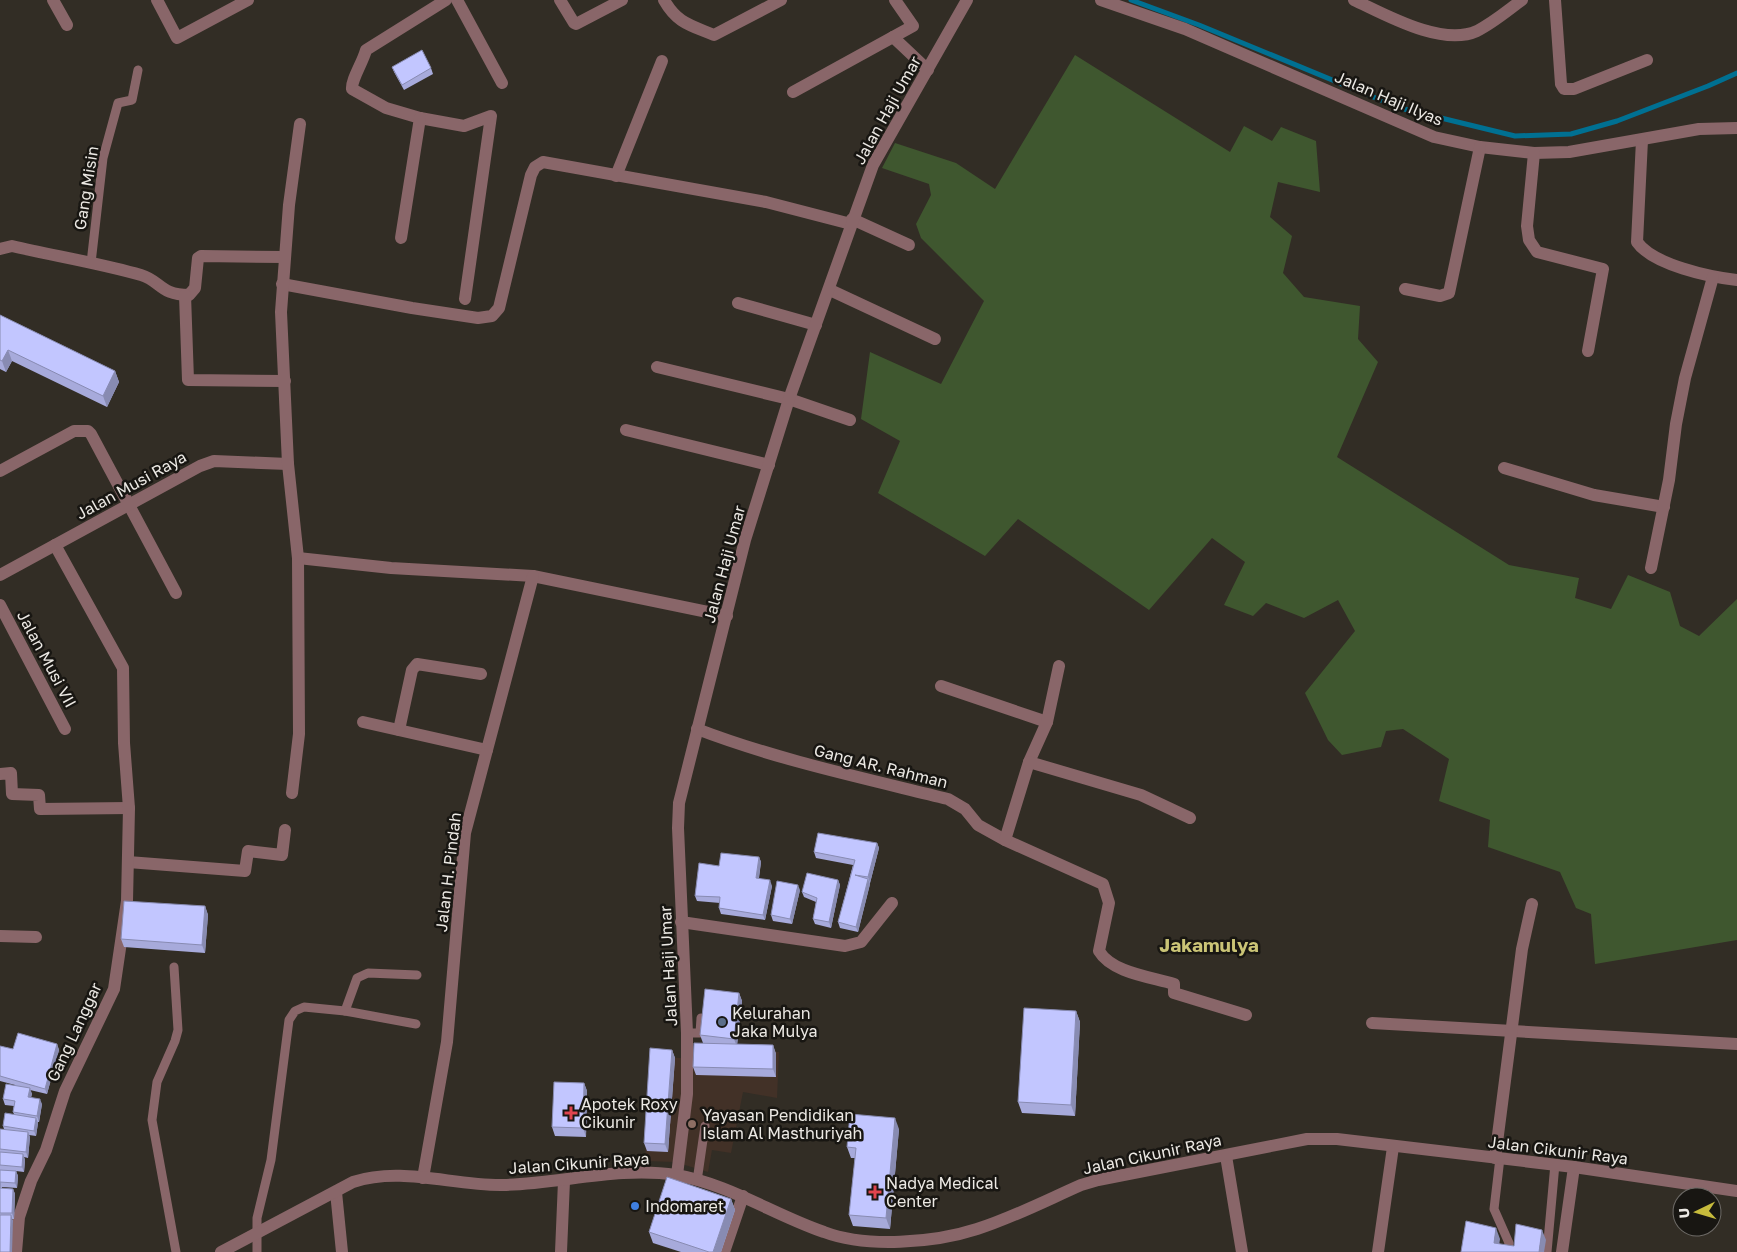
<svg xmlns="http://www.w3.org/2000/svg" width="1737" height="1252" font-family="'Golos Text',sans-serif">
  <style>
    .education { fill: #423127 }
    .green { fill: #3f572f }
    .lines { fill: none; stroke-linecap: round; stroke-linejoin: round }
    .stream { stroke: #007092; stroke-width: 5 }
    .service { stroke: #896669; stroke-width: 9 }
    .minor { stroke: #896669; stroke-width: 12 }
    .tertiary { stroke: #896669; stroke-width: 12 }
    .wall { fill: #a7aadb }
    .shaded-wall { fill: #888bb2 }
    .building { fill: #c2c6ff; stroke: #888bb2 }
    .service-dot { fill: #5c6f8a; stroke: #181612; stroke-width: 2 }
    .health-dot { fill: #e0444e; stroke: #181612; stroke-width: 2 }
    .education-dot { fill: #8d6e63; stroke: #181612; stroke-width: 2 }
    .shop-dot { fill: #3f7fe0; stroke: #181612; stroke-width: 2 }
    .labels { text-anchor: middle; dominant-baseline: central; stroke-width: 5; stroke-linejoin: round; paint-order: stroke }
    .street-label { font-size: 16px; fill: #ece9e4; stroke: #181612 }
    .poi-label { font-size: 16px; fill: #ece9e4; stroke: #181612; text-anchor: start }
    .quarter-label { font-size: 19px; font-weight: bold; fill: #cac476; stroke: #181612 }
  </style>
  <rect width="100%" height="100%" fill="#322d25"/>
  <path class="education" d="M696 1050 779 1052 777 1098 743 1092 731 1153 712 1150 708 1172 675 1162 645 1161 652 1056 694 1059Z"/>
  <path class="green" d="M1075 55 1230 152 1244 126 1272 141 1281 127 1316 141 1320 192 1278 182 1270 217 1292 236 1283 273 1304 297 1360 306 1358 339 1378 362 1337 457 1509 565 1579 578 1575 598 1611 609 1628 575 1670 592 1680 626 1699 636 1737 599V940L1595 964 1591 914 1576 908 1560 872 1488 847 1490 820 1439 801 1449 759 1403 729 1386 731 1381 747 1342 755 1328 740 1305 693 1355 631 1338 600 1304 618 1266 603 1253 616 1224 605 1245 562 1212 538 1149 610 1018 519 985 556 878 493 900 441 861 419 870 352 941 384 984 301 921 238 916 224 931 195 929 184 882 168 895 143 956 163 995 189Z"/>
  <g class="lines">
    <path class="stream" d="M1131 0 1199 25 1400 108 1515 136 1571 134 1617 121 1708 86 1737 73"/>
    <g class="service">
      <path d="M91 263 103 158 118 103 132 100 138 70"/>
      <path d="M174 967 178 1030 175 1041 157 1082 152 1120 176 1252"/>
      <path d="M345 1011 357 978 368 973 417 975"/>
      <path d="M687 1033H700L701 1018"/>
      <path d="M1500 1158 1494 1209 1509 1243 1507 1252"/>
      <path d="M697 1181 705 1126"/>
      <path d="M257 1252V1218L271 1160 289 1020 295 1011 304 1007 345 1011 416 1024"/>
      <path d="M1547 1252 1555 1164"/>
    </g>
    <g class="minor">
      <path d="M53 0 67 25"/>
      <path d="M157 0 177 38 248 0"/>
      <path d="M446 0 366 50C363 62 351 80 352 89L386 108 420 118 464 126 491 116 465 299"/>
      <path d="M457 0 502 83"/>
      <path d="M560 0 574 23 576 24 622 0"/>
      <path d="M664 0C677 23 690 25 714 35L781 0"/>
      <path d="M1101 0 1185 29 1434 137 1480 147 1534 153 1569 152 1699 129 1737 128"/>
      <path d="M1354 0C1386 15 1442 47 1477 31 1493 23 1507 11 1522 0"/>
      <path d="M1555 0 1561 84 1564 89H1574L1647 60"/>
      <path d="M893 37 928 70"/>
      <path d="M793 92 913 26 895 0"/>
      <path d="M1642 140 1637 242C1653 265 1710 277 1737 280"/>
      <path d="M1534 153 1527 226 1529 240 1537 252 1603 269 1588 351"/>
      <path d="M616 176 662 61"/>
      <path d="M852 219 909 245"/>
      <path d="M401 238 420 118"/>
      <path d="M0 249 12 246C55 256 99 263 141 275 161 281 160 295 189 295L195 288 198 258 201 256 285 257"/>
      <path d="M282 284 412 308 478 318 492 316 499 308 531 175 535 167 543 162 766 202 851 224"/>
      <path d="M1405 289 1440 296 1449 293 1480 147"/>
      <path d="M830 290 935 339"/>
      <path d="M185 295 188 380 285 381"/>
      <path d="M738 303 816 325"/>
      <path d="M657 367 789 399 850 420"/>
      <path d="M626 430 769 465"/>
      <path d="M1504 468 1594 495 1664 507"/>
      <path d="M0 471 74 431H88L91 434 176 593"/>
      <path d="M298 558 391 568 533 576 727 616"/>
      <path d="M1651 568 1669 480 1676 424 1685 378 1713 277"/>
      <path d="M0 575 200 466 214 461 288 464"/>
      <path d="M0 605 65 729"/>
      <path d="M941 686 1047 722"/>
      <path d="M363 722 487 750"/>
      <path d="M697 729C778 760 863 778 948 799L965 809 978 825 1005 840 1103 884 1109 903 1099 951C1112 973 1152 977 1174 984V993L1246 1015"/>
      <path d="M399 730 412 670 417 664 481 674"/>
      <path d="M1029 762 1047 722 1059 666"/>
      <path d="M0 774 11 773 12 794 39 795 40 809 129 808"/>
      <path d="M292 793 299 734 298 558 288 464 281 312 289 205 300 124"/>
      <path d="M1005 840 1029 762 1141 795 1190 818"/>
      <path d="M128 862 245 871 248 851 282 855 285 830"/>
      <path d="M681 922 845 946 861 942 892 903"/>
      <path d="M0 936 36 937"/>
      <path d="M1372 1023 1737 1044"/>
      <path d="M1226 1156 1242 1252"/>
      <path d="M1495 1158 1522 949 1532 904"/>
      <path d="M677 1175 687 1094V1033L678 828 679 803 745 540 789 399 873 165 967 0"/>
      <path d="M423 1178 447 1042 465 833 533 576"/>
      <path d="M336 1192 342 1252"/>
      <path d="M16 1252 19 1217 31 1181 46 1150 65 1091 114 989 127 901 129 808 124 743 123 668 55 545"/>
      <path d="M561 1252 564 1181"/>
      <path d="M724 1252 743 1196"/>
      <path d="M1378 1252 1393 1147"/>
      <path d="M1562 1252 1574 1167"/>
    </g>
    <path class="tertiary" d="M221 1252 353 1182C402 1166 453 1186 503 1185 560 1184 619 1166 676 1175 729 1184 774 1215 824 1232 866 1248 934 1243 977 1229 1012 1218 1047 1200 1081 1185L1098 1180 1307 1139H1337L1574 1167 1737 1191"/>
  </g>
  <g class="wall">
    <path d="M392 67 431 68 433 74 404 90 394 72Z"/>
    <path d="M0 315 115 371 119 382 107 407 12 361 6 372 0 369Z"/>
    <path d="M877 843 879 848 870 883V884L858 932 840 928 838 922 853 865 816 858 814 852Z"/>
    <path d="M759 857 761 862 759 878 772 886 765 920 721 914 719 908 720 903 697 901 695 896 719 866Z"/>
    <path d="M838 880 840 885 831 928 815 924 813 919 816 902 804 897 802 892Z"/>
    <path d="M800 890 792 924 773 921 771 915Z"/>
    <path d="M205 906 208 915 205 953 124 947 121 939Z"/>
    <path d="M739 993 742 1001 737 1044 773 1045 776 1054V1077L696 1075 693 1067 703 1043 700 1035Z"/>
    <path d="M1076 1011 1080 1022 1075 1116 1022 1113 1018 1102Z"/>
    <path d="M57 1044 59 1050 47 1094 30 1090 32 1094 31 1097 42 1104 39 1122H38V1123L36 1136 29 1135 30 1137 28 1158 24 1157 25 1160 24 1172 16 1171 18 1176 17 1188 2 1187V1188L13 1189 15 1194 14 1219H12L13 1221 0 1252V1129H4L3 1126 14 1114 13 1112 14 1106 5 1105 3 1099 15 1085 0 1081V1046L13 1049Z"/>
    <path d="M672 1050 675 1058 668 1152 647 1151 644 1143Z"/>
    <path d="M584 1083 587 1091 586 1137 555 1136 552 1127Z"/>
    <path d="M899 1129 890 1229 853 1226 849 1215 855 1158H851L847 1147Z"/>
    <path d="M731 1199 735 1210 721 1252H681L653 1243 649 1232Z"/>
  </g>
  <g class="shaded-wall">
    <path d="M8 350 12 361 6 372 2 361Z"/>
    <path d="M115 371 119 382 107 407 103 396Z"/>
    <path d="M877 843 879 848 870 883 868 877Z"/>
    <path d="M759 857 761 862 758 883 756 878Z"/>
    <path d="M868 879 870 884 858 932 856 927Z"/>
    <path d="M770 880 772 886 765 920 763 915Z"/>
    <path d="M838 880 840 885 831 928 829 922Z"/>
    <path d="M798 885 800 890 792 924 790 919Z"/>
    <path d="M205 906 208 915 205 953 202 945Z"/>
    <path d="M739 993 742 1001 737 1047 734 1039Z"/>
    <path d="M1076 1011 1080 1022 1075 1116 1071 1105Z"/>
    <path d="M57 1044 59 1050 47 1094 45 1089Z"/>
    <path d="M773 1045 776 1054V1077L773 1069Z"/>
    <path d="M672 1050 675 1058 668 1152 665 1144Z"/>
    <path d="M584 1083 587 1091 586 1137 583 1128Z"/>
    <path d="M30 1088 32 1094 30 1102 28 1097Z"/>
    <path d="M40 1099 42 1104 39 1122 37 1116Z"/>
    <path d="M36 1118 38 1123 36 1136 34 1131Z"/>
    <path d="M895 1118 899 1129 890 1229 886 1218Z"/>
    <path d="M28 1132 30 1137 28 1158 26 1152Z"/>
    <path d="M23 1154 25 1160 24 1172 22 1167Z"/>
    <path d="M16 1171 18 1176 17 1188 15 1183Z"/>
    <path d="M13 1189 15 1194 14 1219 12 1213Z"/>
    <path d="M731 1199 735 1210 721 1252H713Z"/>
    <path d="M11 1215 13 1221 12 1252H10Z"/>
    <path d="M1496 1228 1500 1239 1498 1252 1494 1243Z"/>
    <path d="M1542 1230 1546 1240 1544 1252H1539Z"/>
  </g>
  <g class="building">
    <path d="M422 50 431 68 402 85 392 67Z"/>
    <path d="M0 315 115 371 103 396 8 350 2 361 0 360Z"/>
    <path d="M818 833 877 843 868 877 855 875 868 879 856 927 838 922 855 860 814 852Z"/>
    <path d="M721 853 759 857 756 878 770 880 763 915 719 908 720 897 695 896 699 863 719 866Z"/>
    <path d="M807 873 838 880 829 922 813 919 817 898 802 892Z"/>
    <path d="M777 881 798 885 790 919 771 915Z"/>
    <path d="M124 901 205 906 202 945 121 939Z"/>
    <path d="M705 989 739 993 734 1039 700 1035Z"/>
    <path d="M1024 1008 1076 1011 1071 1105 1018 1102Z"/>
    <path d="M18 1033 57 1044 45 1089 0 1076V1046L13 1049Z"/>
    <path d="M694 1043 773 1045V1069L693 1067Z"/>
    <path d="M650 1048 672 1050 665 1144 644 1143Z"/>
    <path d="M554 1082 584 1083 583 1128 552 1127Z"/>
    <path d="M6 1084 30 1088 28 1097 40 1099 37 1116 13 1112 15 1101 3 1099Z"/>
    <path d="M5 1113 36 1118 34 1131 3 1126Z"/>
    <path d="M850 1114 895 1118 886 1218 849 1215 856 1148 847 1147Z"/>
    <path d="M0 1129 28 1132 26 1152 0 1149Z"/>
    <path d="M0 1152 23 1154 22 1167 0 1165Z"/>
    <path d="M0 1170 16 1171 15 1183 0 1182V1188L13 1189 12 1213H0Z"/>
    <path d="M667 1177 731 1199 713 1252H709L649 1232Z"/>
    <path d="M0 1215H11L10 1252H0Z"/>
    <path d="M1466 1221 1496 1228 1494 1243 1514 1246 1516 1224 1542 1230 1539 1252H1461Z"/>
  </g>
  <circle class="service-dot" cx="722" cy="1022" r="5"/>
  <g class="health-dot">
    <path d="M568.5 1105.5h5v5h5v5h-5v5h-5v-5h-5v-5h5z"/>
    <path d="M872.5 1184.5h5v5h5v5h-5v5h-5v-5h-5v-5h5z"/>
  </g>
  <circle class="education-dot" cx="692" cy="1124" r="5"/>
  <circle class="shop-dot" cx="635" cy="1206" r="5"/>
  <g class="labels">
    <g class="street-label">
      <text transform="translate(1389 98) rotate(23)">Jalan Haji Ilyas</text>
      <text transform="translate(887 110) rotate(-61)">Jalan Haji Umar</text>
      <text transform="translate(86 188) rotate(-81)">Gang Misin</text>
      <text transform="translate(131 485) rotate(-29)">Jalan Musi Raya</text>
      <text transform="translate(724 564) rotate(-75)">Jalan Haji Umar</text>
      <text transform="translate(47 659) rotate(62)">Jalan Musi VII</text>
      <text transform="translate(881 766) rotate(14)">Gang AR. Rahman</text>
      <text transform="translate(448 872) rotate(-83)">Jalan H. Pindah</text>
      <text transform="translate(668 966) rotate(-93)">Jalan Haji Umar</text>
      <text transform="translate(74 1032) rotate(-65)">Gang Langgar</text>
      <text transform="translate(1558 1150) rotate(7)">Jalan Cikunir Raya</text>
      <text transform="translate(1152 1154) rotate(-12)">Jalan Cikunir Raya</text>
      <text transform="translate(579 1163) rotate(-4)">Jalan Cikunir Raya</text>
    </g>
    <g class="poi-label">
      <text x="732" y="1013">Kelurahan<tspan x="732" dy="18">Jaka Mulya</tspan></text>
      <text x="581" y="1104">Apotek Roxy<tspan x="581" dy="18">Cikunir</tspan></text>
      <text x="702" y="1115">Yayasan Pendidikan<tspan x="702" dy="18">Islam Al Masthuriyah</tspan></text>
      <text x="886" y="1183">Nadya Medical<tspan x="886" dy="18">Center</tspan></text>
      <text x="645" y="1206">Indomaret</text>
    </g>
    <g class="quarter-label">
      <text x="1209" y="944">Jakamulya</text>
    </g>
  </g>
  <g transform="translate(1697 1212) rotate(265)"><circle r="24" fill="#181612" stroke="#6d6a66"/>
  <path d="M0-4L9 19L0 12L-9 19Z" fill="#c7bb3c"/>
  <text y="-8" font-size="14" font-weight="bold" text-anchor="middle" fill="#ece9e4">U</text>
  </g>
</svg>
